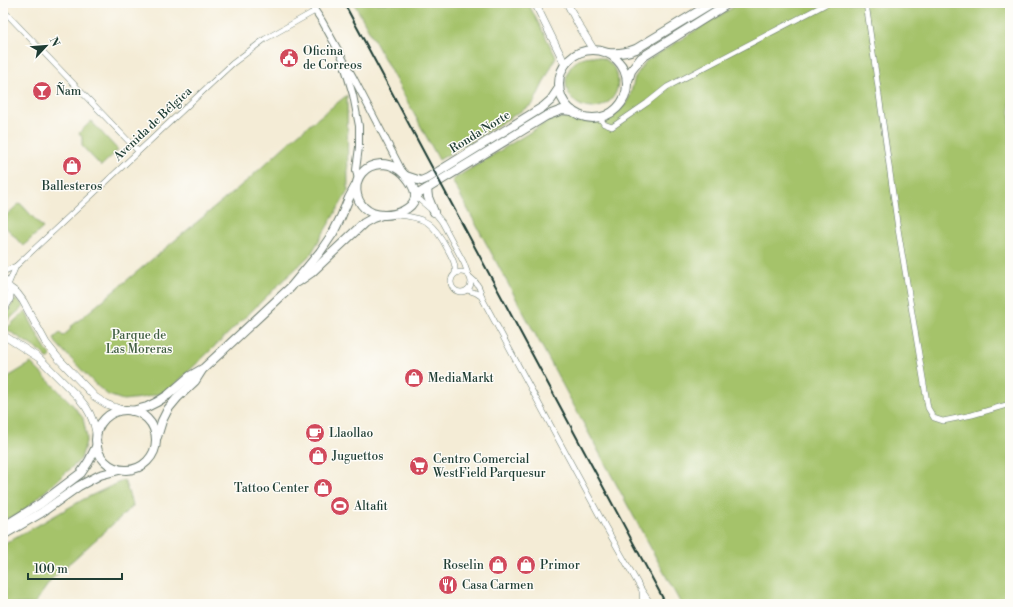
<svg xmlns="http://www.w3.org/2000/svg" width="1013" height="607" font-family="'Libre Bodoni',serif">
  <style>
    .green { fill: #a5c36a; stroke: #62804f }
    .lines { fill: none; stroke-linecap: round; stroke-linejoin: round }
    .minor-casing { stroke: #6a7a6d; stroke-width: 6 }
    .tertiary-casing { stroke: #6a7a6d; stroke-width: 8 }
    .secondary-casing { stroke: #6a7a6d; stroke-width: 8 }
    .primary-casing { stroke: #6a7a6d; stroke-width: 10 }
    .minor { stroke: #fff; stroke-width: 5 }
    .tertiary { stroke: #fff; stroke-width: 6 }
    .secondary { stroke: #fff; stroke-width: 7 }
    .primary { stroke: #fff; stroke-width: 8 }
    .rail { stroke: #1f3d34; stroke-width: 2 }
    .labels { text-anchor: middle; dominant-baseline: central; stroke-width: 3; stroke-linejoin: round; paint-order: stroke }
    .poi-label { font-size: 12px; fill: #1f3d34; stroke: #fdfcf7; text-anchor: start }
    .street-label { font-size: 12px; fill: #1f3d34; stroke: #fdfcf7 }
    .park-label { font-size: 12px; fill: #405e42; stroke: #fdfcf7 }
  </style>
  <rect width="100%" height="100%" fill="#fdfcf7"/>
  <filter id="ink" filterUnits="userSpaceOnUse"><feTurbulence type="fractalNoise" baseFrequency=".025" numOctaves="2"/><feDisplacementMap in="SourceGraphic" scale="8" xChannelSelector="R" yChannelSelector="G"/><feConvolveMatrix kernelMatrix="1 2 1 2 8 2 1 2 1" color-interpolation-filters="sRGB"/></filter>
  <filter id="wash" filterUnits="userSpaceOnUse"><feTurbulence type="fractalNoise" baseFrequency=".012" numOctaves="4" result="noise"/><feDisplacementMap in="SourceGraphic" scale="16" xChannelSelector="R" yChannelSelector="G"/><feGaussianBlur stdDeviation="0.9" result="paint"/><feColorMatrix in="noise" values="0 0 0 0 0 0 0 0 0 0 0 0 0 0 0 0 0 1.4 0 .05"/><feComposite in="paint" operator="in"/></filter>
  <g filter="url(#wash)">
    <rect width="100%" height="100%" fill="#f4ecd6"/>
    <g class="green">
      <path d="M354 3H528L556 57 533 104 439 160Z"/>
      <path d="M740 3H1010V604H681L452 180 550 120 568 116 589 122 610 119 625 105 630 96 635 77 646 61Z"/>
      <circle cx="592" cy="82" r="26"/>
      <path d="M347 95 348 191 311 254 167 392 142 398 123 400 108 395 95 384 56 343 54 338 60 333 63 336 71 329 70 327 73 325 250 178 297 135Z"/>
      <path d="M91 121 118 150 101 166 82 146V137L79 133Z"/>
      <path d="M20 203 43 228 23 246 3 224V218Z"/>
      <path d="M16 300H18L24 306 3 325V315L8 311 14 301Z"/>
      <path d="M25 311 46 350 51 356 48 359 40 351 6 329Z"/>
      <path d="M31 363 71 403 83 418 87 438 81 459 20 514 3 520V380Z"/>
      <path d="M124 480 133 506 52 579 34 604H3V545L84 499Z"/>
    </g>
  </g>
  <g filter="url(#ink)">
    <g class="lines">
      <defs>
        <g id="minor">
          <path d="M866 3 898 229 928 408 934 418 943 421 972 415 1010 404"/>
          <path d="M3 10 138 151"/>
          <path d="M600 118 604 124 612 127 647 103 667 87 828 3"/>
          <path d="M415 196 434 212 442 222 464 263 468 274"/>
          <path d="M396 215C426 217 434 223 448 250 452 258 456 264 455 273"/>
          <circle cx="461" cy="282" r="10"/>
          <path d="M3 272 16 266 232 64 265 39 315 11"/>
          <path d="M471 278C478 283 481 290 482 298L605 526 641 589 651 604"/>
          <path d="M8 285 16 266"/>
          <path d="M467 290 476 293 482 297"/>
          <path d="M642 592 643 604"/>
        </g>
        <g id="tertiary">
          <path d="M310 3 322 21 353 77 402 171"/>
          <path d="M345 68 353 95 359 126V147L356 170 358 180"/>
        </g>
        <g id="secondary">
          <path d="M535 3 561 56 565 65"/>
          <path d="M567 3 578 24 594 50"/>
          <path d="M3 278C12 288 13 300 3 309"/>
          <path d="M10 288 17 293 23 301 46 343 58 358 95 397 106 404 122 410"/>
          <path d="M3 335 39 358 78 397 86 407 90 414 94 424 97 437"/>
        </g>
        <g id="primary">
          <circle cx="593" cy="84" r="34"/>
          <path d="M608 53C619 54 626 53 636 49L712 3"/>
          <path d="M628 81 631 71 641 58 729 3"/>
          <path d="M381 164C387 164 391 165 396 168 404 172 417 188 415 198 412 210 395 215 385 215 349 216 346 166 381 164Z"/>
          <path d="M406 176 421 181 428 178 543 107 551 100 559 88"/>
          <path d="M427 189 428 197 434 212"/>
          <path d="M415 196 546 116 562 110 572 111"/>
          <path d="M298 282 311 273 364 223 373 218 382 215"/>
          <circle cx="126" cy="440" r="30"/>
          <path d="M132 411 147 407 157 402 168 395 190 376 204 368 291 287 320 252 333 233 341 217 349 198 356 185"/>
          <path d="M157 437 162 421 168 409 178 397 195 381 202 370"/>
          <path d="M3 527 40 504 81 473 89 461 97 445"/>
          <path d="M3 535 41 513 79 486 100 475 119 470"/>
        </g>
      </defs>
      <use href="#minor" class="minor-casing"/>
      <use href="#tertiary" class="tertiary-casing"/>
      <use href="#secondary" class="secondary-casing"/>
      <use href="#primary" class="primary-casing"/>
      <use href="#minor" class="minor"/>
      <use href="#tertiary" class="tertiary"/>
      <use href="#secondary" class="secondary"/>
      <use href="#primary" class="primary"/>
      <path class="rail" d="M344 3 666 604"/>
    </g>
  </g>
  <defs>
    <symbol id="civic-disc" viewBox="-11 -11 22 22"><circle r="9.5" fill="#d1495b" stroke="#fdfcf7"/><path d="M-.6-6.5H3V-4.5H.6V-3L4-1V1h2V6H-6V1h2V-1L-.6-3ZM-1.2 2.5V6h2.4V2.5Z" fill="#fff"/></symbol>
    <symbol id="bar-disc" viewBox="-11 -11 22 22"><circle r="9.5" fill="#d1495b" stroke="#fdfcf7"/><path d="M-6-5H6L.8 .8V4.5H3.5V6h-7V4.5H-.8V.8Z" fill="#fff"/></symbol>
    <symbol id="shop-disc" viewBox="-11 -11 22 22"><circle r="9.5" fill="#d1495b" stroke="#fdfcf7"/><path d="M-5-2.5h2.3a2.7 3.5 0 0 1 5.4 0H5L5.5 6h-11ZM-1.5-2.5h3a1.5 2.3 0 0 0-3 0Z" fill="#fff"/></symbol>
    <symbol id="cafe-disc" viewBox="-11 -11 22 22"><circle r="9.5" fill="#d1495b" stroke="#fdfcf7"/><path d="M-5.5-4.5H6V0H3Q3 3.5 0 3.5H-2.5Q-5.5 3.5-5.5 0ZM3-3.2v2h1.7v-2ZM-6 4.5H4V6H-6Z" fill="#fff"/></symbol>
    <symbol id="supermarket-disc" viewBox="-11 -11 22 22"><circle r="9.5" fill="#d1495b" stroke="#fdfcf7"/><path d="M-6-5.5h2.5l.6 2H6L4.5 2H-2.5L-4.4-4H-6ZM-1.5 3.2a1.3 1.3 0 1 0 .1 0ZM3 3.2a1.3 1.3 0 1 0 .1 0Z" fill="#fff"/></symbol>
    <symbol id="stadium-disc" viewBox="-11 -11 22 22"><circle r="9.5" fill="#d1495b" stroke="#fdfcf7"/><path d="M0-5a6.5 5 0 1 0 0 10a6.5 5 0 1 0 0-10ZM-3.5-1.8h7v3.6h-7Z" fill="#fff"/></symbol>
    <symbol id="restaurant-disc" viewBox="-11 -11 22 22"><circle r="9.5" fill="#d1495b" stroke="#fdfcf7"/><path d="M-5-6h1v4h1v-4h1v4h1v-4h1v5L-1.5 .5V6h-2V.5L-5-1ZM5-6V6H3V1.5H1.5Q1.5-4 5-6Z" fill="#fff"/></symbol>
  </defs>
  <g fill-rule="evenodd">
    <use href="#civic-disc" x="278" y="47" width="22" height="22"/>
    <use href="#bar-disc" x="31" y="80" width="22" height="22"/>
    <use href="#shop-disc" x="61" y="155" width="22" height="22"/>
    <use href="#shop-disc" x="403" y="367" width="22" height="22"/>
    <use href="#cafe-disc" x="304" y="422" width="22" height="22"/>
    <use href="#shop-disc" x="307" y="445" width="22" height="22"/>
    <use href="#supermarket-disc" x="408" y="455" width="22" height="22"/>
    <use href="#shop-disc" x="312" y="477" width="22" height="22"/>
    <use href="#stadium-disc" x="329" y="495" width="22" height="22"/>
    <use href="#shop-disc" x="487" y="554" width="22" height="22"/>
    <use href="#shop-disc" x="515" y="554" width="22" height="22"/>
    <use href="#restaurant-disc" x="437" y="574" width="22" height="22"/>
  </g>
  <g class="labels">
    <g class="poi-label">
      <text x="303" y="51">Oficina<tspan x="303" dy="14">de Correos</tspan></text>
      <text x="56" y="91">Ñam</text>
      <text x="72" y="186" text-anchor="middle">Ballesteros</text>
      <text x="428" y="378">MediaMarkt</text>
      <text x="329" y="433">Llaollao</text>
      <text x="332" y="456">Juguettos</text>
      <text x="433" y="459">Centro Comercial<tspan x="433" dy="14">WestField Parquesur</tspan></text>
      <text x="309" y="488" text-anchor="end">Tattoo Center</text>
      <text x="354" y="506">Altafit</text>
      <text x="484" y="565" text-anchor="end">Roselin</text>
      <text x="540" y="565">Primor</text>
      <text x="462" y="585">Casa Carmen</text>
    </g>
    <g class="street-label">
      <text transform="translate(153 124) rotate(-43)">Avenida de Bélgica</text>
      <text transform="translate(480 132) rotate(-32)">Ronda Norte</text>
    </g>
    <g class="park-label">
      <text x="139" y="335">Parque de<tspan x="139" dy="14">Las Moreras</tspan></text>
    </g>
  </g>
  <rect width="1013" height="607" fill="none" stroke="#fdfcf7" stroke-width="16"/>
  <g transform="translate(46 46) rotate(64)" stroke="#fdfcf7" stroke-width="3" paint-order="stroke">
  <path d="M0-3L7 15L0 10L-7 15Z" fill="#1f3d34"/>
  <text y="-6" font-size="11" font-weight="bold" text-anchor="middle" fill="#1f3d34">N</text>
  </g>
  <path d="M28 573v6h94v-6" fill="none" stroke="#1f3d34" stroke-width="2"/>
  <text x="34" y="573" font-size="12" fill="#1f3d34" stroke="#fdfcf7" stroke-width="3" paint-order="stroke">100 m</text>
</svg>
